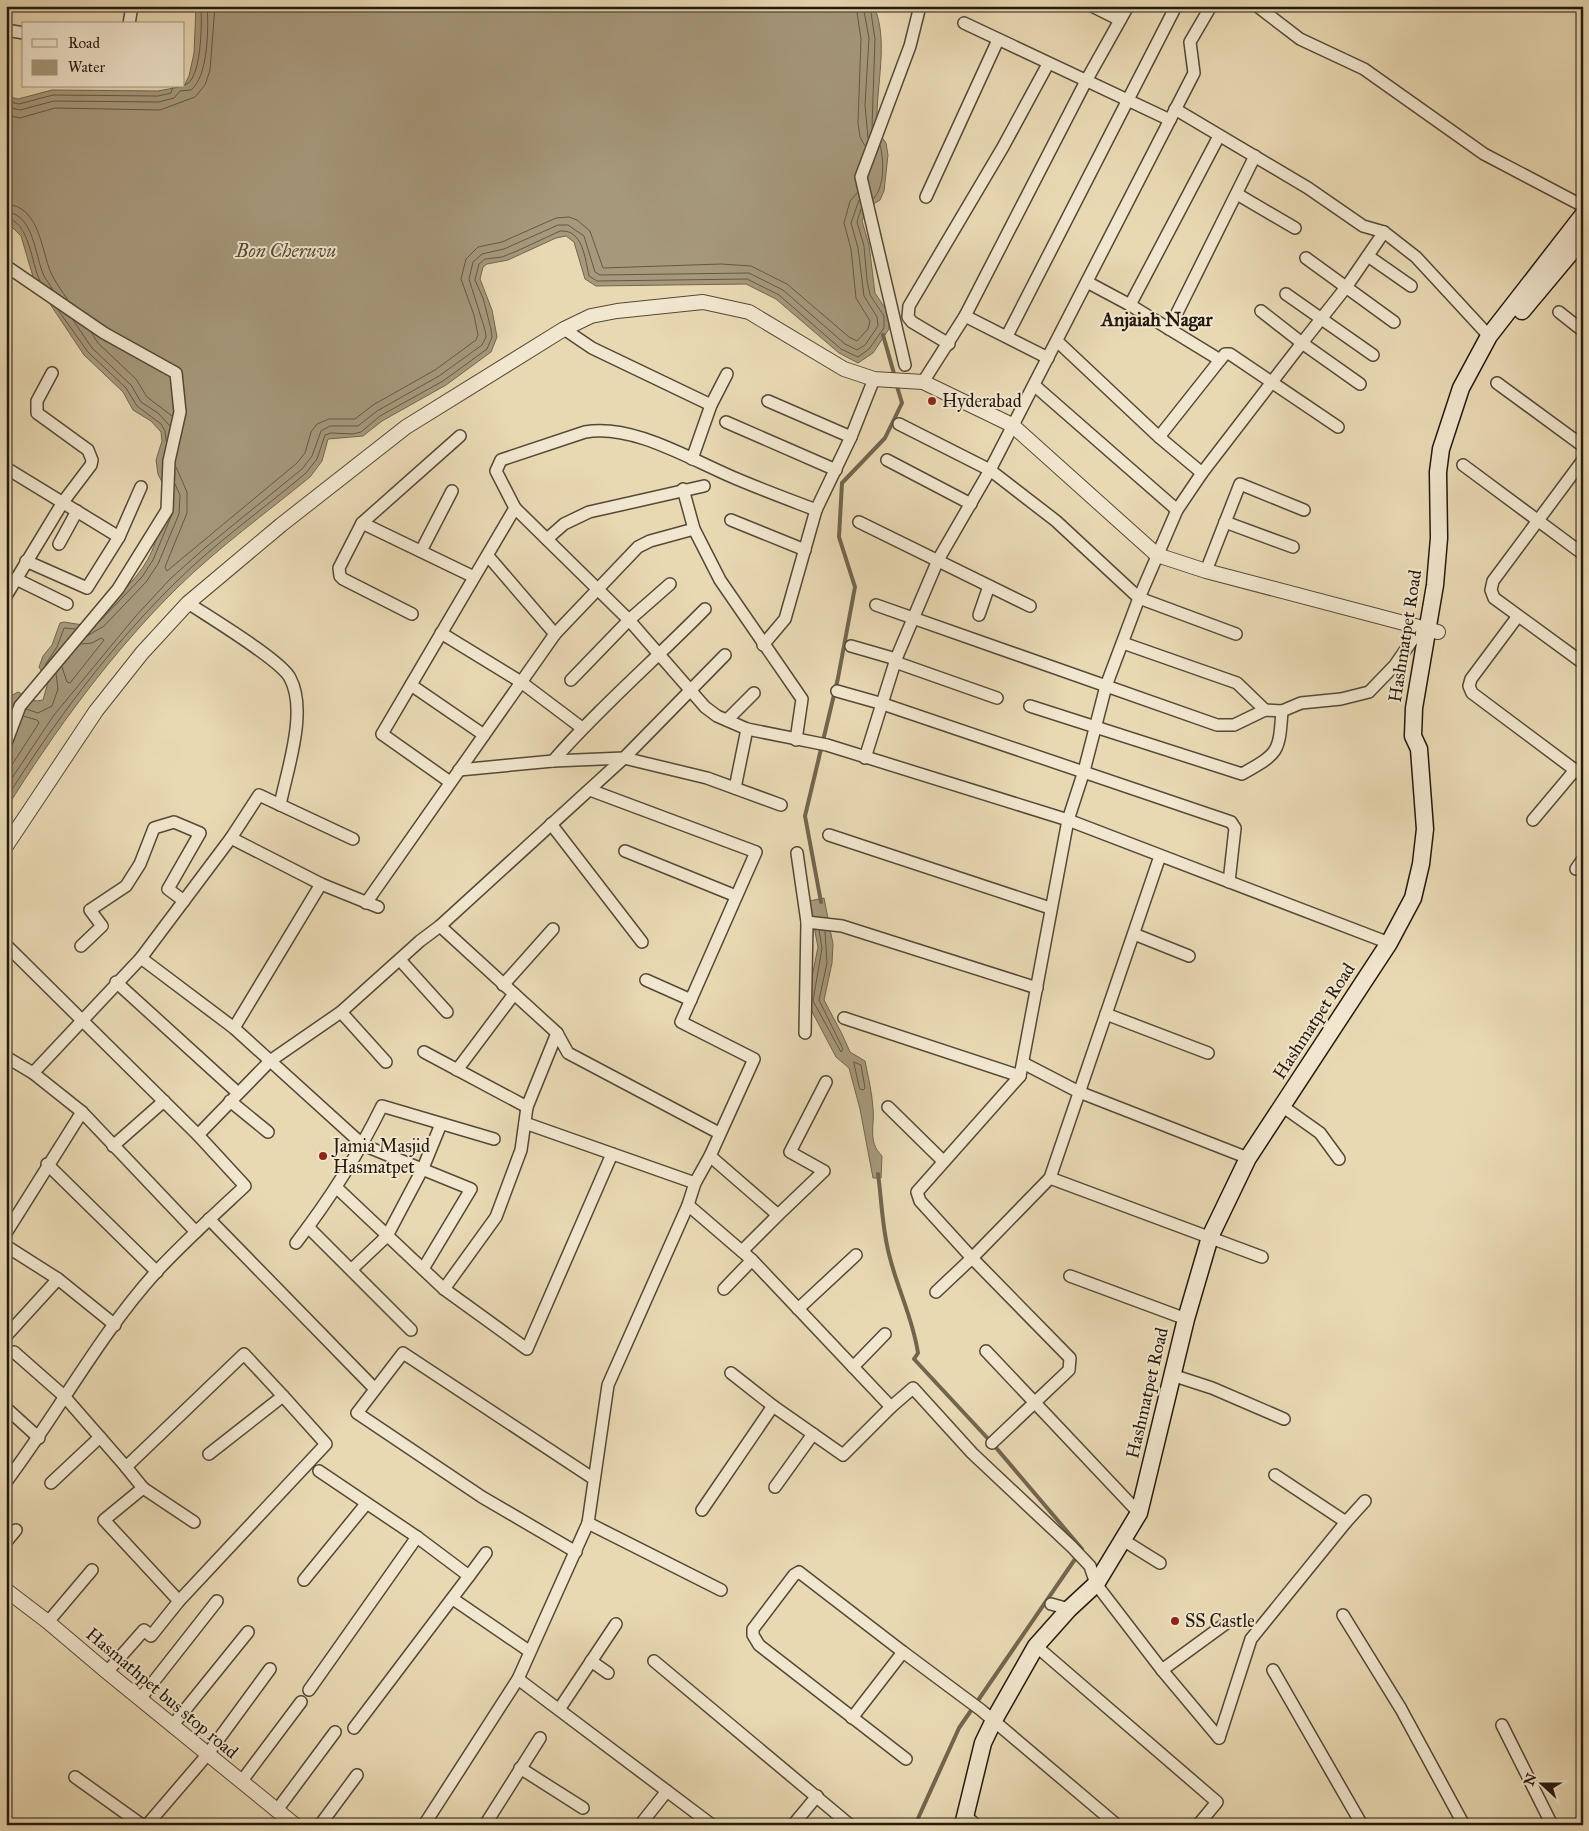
<svg xmlns="http://www.w3.org/2000/svg" width="1589" height="1831" font-family="'IM FELL Great Primer',serif">
  <style>
    .water { fill: #a6987b; stroke: #72654f }
    .lines { fill: none; stroke-linecap: round; stroke-linejoin: round }
    .shore { stroke: #645844; stroke-width: 1 }
    .stream { stroke: #72654f; stroke-width: 4 }
    .minor-casing { stroke: #544937; stroke-width: 14 }
    .tertiary-casing { stroke: #544937; stroke-width: 16 }
    .secondary-casing { stroke: #23190e; stroke-width: 19 }
    .minor { stroke: #f1e6ce; stroke-width: 11 }
    .tertiary { stroke: #f1e6ce; stroke-width: 14 }
    .secondary { stroke: #f1e6ce; stroke-width: 16 }
    .poi-dot { fill: #8f2418; stroke: #f1e6ce; stroke-width: 2 }
    .labels { text-anchor: middle; dominant-baseline: central; stroke-width: 4; stroke-linejoin: round; paint-order: stroke }
    .poi-label { font-size: 18px; fill: #23190e; stroke: #f1e6ce; text-anchor: start }
    .street-label { font-size: 18px; fill: #23190e; stroke: #f1e6ce }
    .water-label { font-size: 19px; font-style: italic; fill: #574c3a; stroke: #f1e6ce }
    .neighbourhood-label { font-size: 19px; font-weight: bold; fill: #23190e; stroke: #f1e6ce }
  </style>
  <rect width="100%" height="100%" fill="#e9d9b3"/>
  <filter id="stains"><feTurbulence type="fractalNoise" baseFrequency=".004" numOctaves="4"/><feColorMatrix values="0 0 0 0 .2 0 0 0 0 .09 0 0 0 0 .02 0 0 0 .5 -.17"/></filter>
  <radialGradient id="worn" r=".72"><stop offset=".6" stop-color="#630" stop-opacity="0"/><stop offset="1" stop-color="#630" stop-opacity=".3"/></radialGradient>
  <g class="water">
    <path d="M196 6H874C889 41 876 85 877 122L878 132 886 143 888 155 884 191 880 200 867 208 862 221 869 245 875 293 889 314V329L873 353 858 363 839 353 776 299 746 284 596 286 585 279 574 242 566 236 556 238 508 260 487 264 483 267 480 279 492 310 497 337 491 352 446 385 382 421 363 436 328 439 322 461 310 477C266 513 219 547 178 587 112 652 55 730 6 809V701L9 697 18 692 36 701 43 700 48 682 39 667 43 656 52 645 60 623 64 622 83 625C106 606 133 586 148 559 158 540 163 517 169 496L158 474 156 460 162 441 161 432 151 421 133 410 123 392 84 355 34 280 21 236 6 221V96L18 99 52 90 158 91 184 86 189 76 194 53Z"/>
    <path d="M824 898 833 944 832 963 824 1000 842 1034 850 1052 865 1061C868 1076 872 1092 873 1108 875 1126 867 1141 882 1156L881 1178H873L860 1109 849 1068 836 1057 807 1002 818 947 809 901Z"/>
  </g>
  <g class="lines">
    <g class="shore">
      <path d="M856 6 861 39 858 123 860 137 865 146"/>
      <path d="M863 6 869 38 865 105 868 138"/>
      <path d="M870 6 875 39 872 127"/>
      <path d="M184 85C202 83 202 21 201 6"/>
      <path d="M6 101 19 104 53 95 158 96 171 93 173 86"/>
      <path d="M6 107 20 110 54 101 159 102 174 98 180 91 191 90C208 77 209 27 207 6"/>
      <path d="M6 115 20 118 55 108 160 110 195 97 205 85 210 70 215 6"/>
      <path d="M873 199C885 188 884 159 880 145"/>
      <path d="M6 204C40 206 41 250 51 273 55 282 62 291 68 300"/>
      <path d="M6 212C34 213 35 257 44 276 47 281 50 285 53 290"/>
      <path d="M6 218C30 221 31 264 40 281"/>
      <path d="M58 310 88 352 126 388 137 406 161 424 165 431 166 441"/>
      <path d="M73 320 92 348 131 385 141 402 158 413 170 426"/>
      <path d="M91 332 98 343 136 379 147 397 172 416"/>
      <path d="M176 467 187 492V513L165 567 167 571 297 463 305 453 311 432 317 424 329 419H355L373 405 435 370 476 340 478 335 474 315 461 279 466 259 478 247 502 242 556 218 569 217 577 220 590 231 603 268 721 264 751 266 787 284 849 337 857 341 868 329 870 321 856 298 851 249 844 223 850 201 858 192"/>
      <path d="M99 622 142 577 153 560 173 512"/>
      <path d="M87 636 104 626 146 582 158 564 179 514 180 495 175 484"/>
      <path d="M45 665 57 647 64 628 75 629"/>
      <path d="M62 667 67 682 70 683 104 640 101 638 92 643 81 644"/>
      <path d="M26 709 38 713 52 706 58 689 56 673"/>
      <path d="M6 774 39 723 37 720 23 716"/>
      <path d="M6 787 54 715 135 617 170 579 206 547 302 469 312 456 321 431 330 426H358L377 411 439 376 482 345 486 337 485 330 469 279 473 262 482 254 504 249 558 225H568L584 236 595 272 600 275 749 273 783 290 845 344 857 350 865 345 878 326 877 317 864 296 858 248 851 223 859 200"/>
      <path d="M6 799C54 722 110 647 175 583 215 543 262 510 306 473L317 459 325 435 331 433 353 434 361 432 380 416 443 381 487 349 492 337 491 329 483 298 475 280 479 264 485 259 502 257 517 251 560 231C583 229 585 259 589 276L597 281 747 279 779 295 841 349 858 357 869 349 884 328V316L870 295 867 280 864 246 857 222 861 209"/>
      <path d="M819 930 822 948 813 1001 841 1052 843 1049 819 1000 827 963 825 931"/>
      <path d="M854 1062 861 1065 865 1088 863 1090 860 1089Z"/>
    </g>
    <g class="stream">
      <path d="M883 335 895 377"/>
      <path d="M821 902 805 816 838 678 855 587 839 537 842 483 885 438 902 403 896 383"/>
      <path d="M878 1174C882 1202 882 1230 890 1258 898 1290 913 1319 918 1353L914 1359 992 1443 1082 1549 959 1728 915 1825"/>
    </g>
    <defs>
      <g id="minor">
        <path d="M1092 6 1120 20"/>
        <path d="M1257 6 1300 39 1364 69 1484 154 1583 206"/>
        <path d="M964 23 1170 120"/>
        <path d="M129 24 132 6"/>
        <path d="M6 30 24 33"/>
        <path d="M1175 109 1308 188 1363 226 1384 232 1416 257 1489 336"/>
        <path d="M1237 194 1295 228"/>
        <path d="M926 197 998 40"/>
        <path d="M1368 256 1411 286"/>
        <path d="M1306 258 1394 322"/>
        <path d="M6 266 104 333 176 373 180 412 169 461 167 510 118 589 20 706 6 743"/>
        <path d="M1087 282 1130 305 1220 360 1225 354H1230L1338 427"/>
        <path d="M1286 294 1373 355"/>
        <path d="M1130 305 1219 136"/>
        <path d="M1261 311 1302 343 1347 286 1384 232"/>
        <path d="M1559 312 1583 331"/>
        <path d="M965 316 1048 358"/>
        <path d="M564 329 592 348 711 405"/>
        <path d="M1169 329 1255 156"/>
        <path d="M1007 336 1176 6"/>
        <path d="M1057 341 1159 437 1202 473"/>
        <path d="M949 344 912 322 908 317 909 306 1003 147 1048 64"/>
        <path d="M905 365 861 177 910 46 920 6"/>
        <path d="M923 382 965 316 1086 81 1128 6"/>
        <path d="M1497 383 1583 446"/>
        <path d="M1034 385 1177 510"/>
        <path d="M768 401 851 437"/>
        <path d="M726 422 836 470"/>
        <path d="M899 424 990 470 1056 521 1139 598 1236 634"/>
        <path d="M1159 437 1220 360"/>
        <path d="M692 459 711 405 727 374"/>
        <path d="M887 460 971 504"/>
        <path d="M1583 460 1493 581 1491 590 1494 598 1583 663"/>
        <path d="M1463 465 1583 554"/>
        <path d="M6 468 119 537 87 588 26 561"/>
        <path d="M683 489 694 529 720 580 802 699 796 740"/>
        <path d="M515 508 629 620 705 707 717 716 747 729 827 745 1068 820 1389 943"/>
        <path d="M731 520 805 550"/>
        <path d="M859 522 1030 606"/>
        <path d="M1225 522 1293 547"/>
        <path d="M362 523 474 577"/>
        <path d="M119 537 141 487"/>
        <path d="M547 539 564 524 589 512 704 486"/>
        <path d="M59 544 77 511"/>
        <path d="M421 551 452 491"/>
        <path d="M488 556 555 634"/>
        <path d="M1206 571 1240 484 1304 510"/>
        <path d="M16 579 67 604"/>
        <path d="M6 596 63 502 91 465 92 460 88 450 37 413V401L52 373"/>
        <path d="M188 603C209 617 281 660 290 678 308 711 287 770 280 805"/>
        <path d="M876 605 1217 725H1234L1265 710 1282 711"/>
        <path d="M412 614 343 579 340 576 339 568 362 523 460 436"/>
        <path d="M979 615 989 586"/>
        <path d="M1518 616 1471 679 1469 686 1472 693 1583 776"/>
        <path d="M441 633 521 682 582 728"/>
        <path d="M1123 643 1237 683 1265 710"/>
        <path d="M763 645 785 619 816 510 851 437 874 379"/>
        <path d="M851 646 896 659 938 560 990 470 1194 73 1190 42 1211 6"/>
        <path d="M895 662 997 698"/>
        <path d="M571 680 629 620 670 584"/>
        <path d="M411 685 484 735"/>
        <path d="M837 691 883 704 1231 822 1235 828 1229 882"/>
        <path d="M1030 706 1242 774C1279 753 1279 753 1282 711L1301 703 1341 699 1369 692 1395 665 1420 629"/>
        <path d="M727 720 754 693"/>
        <path d="M865 758 896 659"/>
        <path d="M553 761C600 707 655 660 705 609"/>
        <path d="M459 770 553 761 624 758 707 778 781 805"/>
        <path d="M450 782 382 734 515 508 496 471 501 460 585 432C633 423 693 461 737 479 763 490 790 500 816 510"/>
        <path d="M735 788 747 729"/>
        <path d="M1533 820 1575 770"/>
        <path d="M551 824 642 942"/>
        <path d="M829 835 1050 908"/>
        <path d="M231 838 321 884 378 907"/>
        <path d="M625 851 736 896"/>
        <path d="M797 853 807 922 805 1033"/>
        <path d="M1160 856 1050 1178 972 1258 920 1201 917 1192 1020 1076 1068 820 1084 771 1106 686 1139 598 1177 510 1202 473 1302 343 1360 384"/>
        <path d="M1576 869 1583 859"/>
        <path d="M366 903 555 634 638 547 650 541 694 529"/>
        <path d="M807 922 842 926 1037 988"/>
        <path d="M440 926 557 1033 568 1053 719 1133"/>
        <path d="M1134 934 1189 956"/>
        <path d="M6 945 198 1135 245 1186C215 1214 185 1241 157 1271 99 1335 58 1413 6 1482"/>
        <path d="M81 946 102 926 90 910 126 886 140 864 154 828 174 822 200 833 168 889 184 901"/>
        <path d="M141 958 234 1028 363 1145 471 1189 423 1269"/>
        <path d="M400 960 447 1012"/>
        <path d="M646 980 691 1000"/>
        <path d="M116 982 238 1093"/>
        <path d="M503 985 553 929"/>
        <path d="M341 1012 386 1062"/>
        <path d="M1106 1014 1208 1053"/>
        <path d="M844 1018 1020 1076"/>
        <path d="M234 1028 321 884"/>
        <path d="M424 1052 527 1107"/>
        <path d="M6 1057 33 1073 82 1112 196 1232"/>
        <path d="M1023 1063 1079 1092 1248 1158"/>
        <path d="M457 1070 514 994"/>
        <path d="M33 1073 141 958 231 838 259 795 353 839"/>
        <path d="M230 1101 268 1132"/>
        <path d="M1282 1106 1320 1133 1339 1159"/>
        <path d="M888 1107 943 1161"/>
        <path d="M525 1123 695 1183"/>
        <path d="M198 1135 270 1061 341 1012 420 941 440 926 624 758 725 655"/>
        <path d="M113 1146 164 1101"/>
        <path d="M710 1156 778 1215 824 1171 790 1152 826 1082"/>
        <path d="M47 1164 157 1272"/>
        <path d="M1050 1178 1262 1257"/>
        <path d="M337 1188 444 1289 527 1349 612 1154"/>
        <path d="M688 1205 752 1260 891 1407"/>
        <path d="M209 1219 375 1389"/>
        <path d="M308 1227 411 1330"/>
        <path d="M6 1233 82 1112"/>
        <path d="M296 1243C329 1200 358 1155 382 1106L494 1139"/>
        <path d="M6 1246 58 1279 115 1325"/>
        <path d="M742 1251 778 1215"/>
        <path d="M352 1269 387 1236 423 1168 441 1124"/>
        <path d="M1070 1276 1186 1319"/>
        <path d="M444 1289 496 1217 521 1150 527 1107 557 1033"/>
        <path d="M724 1289 752 1260"/>
        <path d="M936 1292 972 1258 1070 1358 1069 1370 992 1443"/>
        <path d="M798 1309 856 1255"/>
        <path d="M6 1336 58 1279"/>
        <path d="M986 1351 1139 1513"/>
        <path d="M14 1352 64 1396 126 1467 244 1354 283 1396"/>
        <path d="M853 1367 885 1334"/>
        <path d="M731 1373 773 1406 843 1455 891 1407 913 1388 972 1453 1072 1547 1090 1566 1096 1584 1162 1670 1219 1738"/>
        <path d="M1172 1375 1212 1388 1284 1419"/>
        <path d="M6 1408 39 1438"/>
        <path d="M126 1467 143 1488 104 1520 179 1601"/>
        <path d="M319 1471 417 1537 469 1576 354 1728"/>
        <path d="M51 1483 100 1437"/>
        <path d="M775 1487 813 1434"/>
        <path d="M143 1488 194 1522"/>
        <path d="M702 1510 773 1406"/>
        <path d="M1346 1522 1365 1501"/>
        <path d="M588 1523 721 1590"/>
        <path d="M1123 1540 1160 1563"/>
        <path d="M6 1542 16 1530"/>
        <path d="M576 1552 482 1497 357 1413 403 1353 594 1479"/>
        <path d="M469 1576 486 1553"/>
        <path d="M304 1580 366 1504"/>
        <path d="M453 1599 529 1651"/>
        <path d="M1051 1604 1069 1609"/>
        <path d="M1343 1615 1401 1709 1464 1825"/>
        <path d="M48 1622 92 1570"/>
        <path d="M1036 1646 1217 1802 1198 1825"/>
        <path d="M903 1652 799 1572 794 1575 753 1629V1635L759 1645 906 1759"/>
        <path d="M591 1661 608 1673"/>
        <path d="M654 1661 850 1825"/>
        <path d="M1162 1670 1225 1624"/>
        <path d="M1273 1670 1362 1825"/>
        <path d="M107 1672 144 1630 151 1636 179 1601 326 1444 283 1396 209 1454"/>
        <path d="M518 1679 712 1825"/>
        <path d="M309 1690 417 1537"/>
        <path d="M140 1699 217 1601"/>
        <path d="M560 1708 616 1624"/>
        <path d="M852 1718 903 1652 981 1710 1117 1825"/>
        <path d="M1502 1725 1552 1825"/>
        <path d="M172 1726 248 1632"/>
        <path d="M1219 1738 1251 1639 1346 1522 1275 1475"/>
        <path d="M520 1768 583 1808"/>
        <path d="M75 1777 142 1825"/>
        <path d="M241 1782 301 1702"/>
        <path d="M277 1810 335 1732"/>
        <path d="M966 1816 976 1825"/>
        <path d="M147 1825 207 1755 270 1669"/>
        <path d="M320 1825 357 1775"/>
        <path d="M424 1825 518 1679 588 1523 608 1385 688 1205 695 1183 710 1156 754 1059 681 1022 756 852 590 790"/>
        <path d="M485 1825 540 1738"/>
        <path d="M640 1825 667 1791"/>
        <path d="M793 1825 817 1796"/>
      </g>
      <g id="tertiary">
        <path d="M6 846 96 711 142 653 188 603 281 525 406 427 564 329 591 316 617 311 703 302 749 312 844 369 874 379 923 382 1012 425 1157 555 1206 571 1438 632"/>
        <path d="M6 1590 48 1622 107 1672 295 1825"/>
      </g>
      <g id="secondary">
        <path d="M1522 311 1583 238"/>
        <path d="M963 1825 983 1743 994 1720 1036 1646 1069 1609 1096 1584 1139 1513 1186 1319 1210 1237 1248 1158 1389 943 1413 898 1421 864 1425 829 1419 749 1413 736 1414 708 1435 585 1439 538 1438 472 1441 449 1461 388 1489 336 1583 215"/>
      </g>
    </defs>
    <use href="#minor" class="minor-casing"/>
    <use href="#tertiary" class="tertiary-casing"/>
    <use href="#secondary" class="secondary-casing"/>
    <use href="#minor" class="minor"/>
    <use href="#tertiary" class="tertiary"/>
    <use href="#secondary" class="secondary"/>
  </g>
  <g class="poi-dot">
    <circle cx="932" cy="401" r="5"/>
    <circle cx="323" cy="1156" r="5"/>
    <circle cx="1175" cy="1621" r="5"/>
  </g>
  <g class="labels">
    <g class="poi-label">
      <text x="942" y="401">Hyderabad</text>
      <text x="333" y="1146">Jamia Masjid<tspan x="333" dy="21">Hasmatpet</tspan></text>
      <text x="1185" y="1621">SS Castle</text>
    </g>
    <g class="street-label">
      <text transform="translate(1405 636) rotate(-81)">Hashmatpet Road</text>
      <text transform="translate(1314 1021) rotate(-57)">Hashmatpet Road</text>
      <text transform="translate(1147 1393) rotate(-77)">Hashmatpet Road</text>
      <text transform="translate(162 1693) rotate(40)">Hasmathpet bus stop road</text>
    </g>
    <g class="water-label">
      <text x="286" y="250">Bon Cheruvu</text>
    </g>
    <g class="neighbourhood-label">
      <text x="1157" y="319">Anjaiah Nagar</text>
    </g>
  </g>
  <rect width="1589" height="1831" fill="none" stroke="#e9d9b3" stroke-width="25"/>
  <rect x="8" y="8" width="1574" height="1816" fill="none" stroke="#23190e" stroke-width="2.5"/>
  <rect x="12" y="12" width="1564" height="1806" fill="none" stroke="#23190e"/>
  <rect x="22" y="22" width="162" height="65" fill="#f1e6ce" stroke="#9f9481"/>
  <rect x="32" y="39" width="25" height="8" fill="#f1e6ce" stroke="#9f9481"/>
  <text x="68" y="48" font-size="15" fill="#23190e">Road</text>
  <rect x="32" y="60" width="25" height="15" fill="#a6987b" stroke="#9f9481"/>
  <text x="68" y="72" font-size="15" fill="#23190e">Water</text>
  <g transform="translate(1542 1784) rotate(291)" stroke="#f1e6ce" stroke-width="4" paint-order="stroke">
  <path d="M0-4L9 19L0 12L-9 19Z" fill="#23190e"/>
  <text y="-8" font-size="14" font-weight="bold" text-anchor="middle" fill="#23190e">N</text>
  </g>
  <rect width="100%" height="100%" filter="url(#stains)"/>
  <rect width="100%" height="100%" fill="url(#worn)"/>
</svg>
